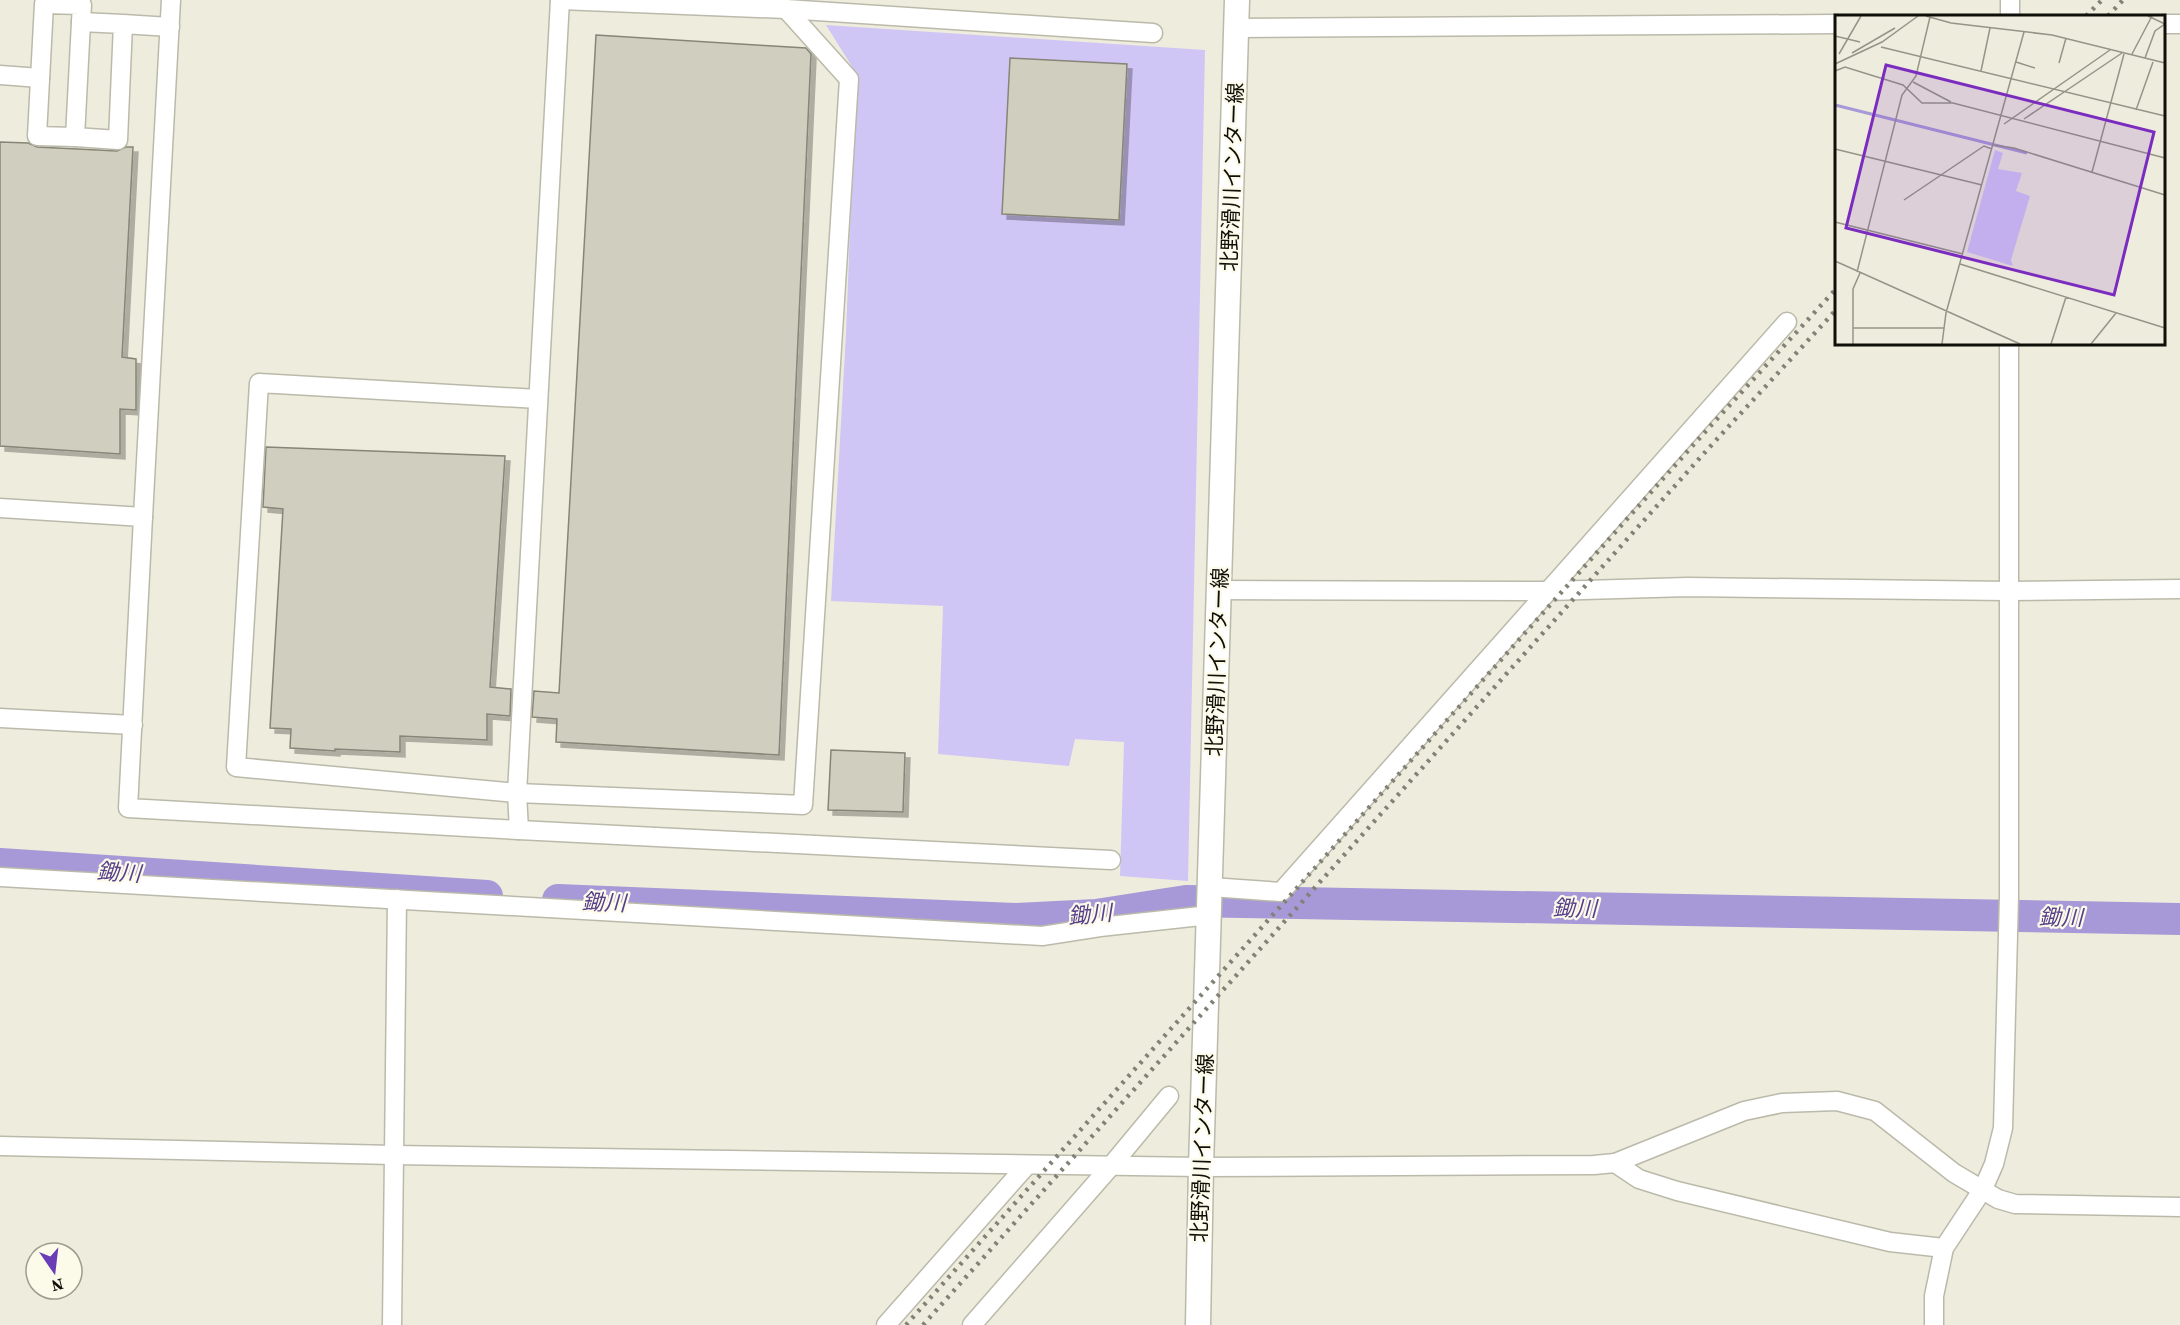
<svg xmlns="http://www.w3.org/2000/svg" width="2180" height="1325" font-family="'Source Serif 4','Noto Sans JP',serif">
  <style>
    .green { fill: #d0c6f6 }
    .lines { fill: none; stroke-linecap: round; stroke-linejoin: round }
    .river { stroke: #a798d7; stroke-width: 32 }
    .building { fill: #d0cfbf; stroke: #878577; stroke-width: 1.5; filter: url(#shadow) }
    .minor-casing { stroke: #bbbaaa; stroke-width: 21 }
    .major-casing { stroke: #bbbaaa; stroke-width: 27 }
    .minor { stroke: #fff; stroke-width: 18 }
    .major { stroke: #fff; stroke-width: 24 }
    .rail { stroke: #828176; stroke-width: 4.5; stroke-dasharray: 3 6; stroke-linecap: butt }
    .labels { text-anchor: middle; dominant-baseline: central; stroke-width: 4.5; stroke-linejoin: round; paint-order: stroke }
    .street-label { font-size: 21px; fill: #0f0f09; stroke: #fcfae9 }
    .water-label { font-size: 22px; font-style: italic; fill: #573f8c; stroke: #fcfae9 }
    .inset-river { fill: none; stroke: #a798d7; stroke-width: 3 }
    .inset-road { fill: none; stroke: #959488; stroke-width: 1.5 }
    .view { fill: #7b2cbf; fill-opacity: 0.15; stroke: #7b2cbf; stroke-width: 3 }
    .inset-edge { fill: none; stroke: #0f0f09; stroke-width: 3 }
  </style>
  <defs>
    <filter id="shadow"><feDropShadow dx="5" dy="5" stdDeviation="0" flood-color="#0004"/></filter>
  </defs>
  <rect width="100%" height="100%" fill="#eeecdc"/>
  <path class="green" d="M826 25 1205 50 1188 881 1120 876 1124 742 1075 739 1069 766 938 754 943 606 831 601 846 333 856 73Z"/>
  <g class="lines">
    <g class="river">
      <path d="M0 864 487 896"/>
      <path d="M558 900 1015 919 1096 915 1186 901 2180 919"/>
    </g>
  </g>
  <g class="building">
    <path d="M596 35 806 48 811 54 779 755 556 742 557 719 532 717 534 691 559 693Z"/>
    <path d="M1010 58 1127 64 1119 220 1002 214Z"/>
    <path d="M0 142 28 143 37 147 117 151 126 147H133L122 357 136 359V410L120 409V454L0 446Z"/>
    <path d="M266 447 505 456 490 687 511 689 510 716 487 714V740L400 736V752L335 749V751L290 748 291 729 270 728 283 509 263 507Z"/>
    <path d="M831 750 905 753 903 812 828 810Z"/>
  </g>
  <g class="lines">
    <defs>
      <g id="minor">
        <path d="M560 0 517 793 519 830 1111 860"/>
        <path d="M560 0 786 9 1153 33"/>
        <path d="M2010 16V0"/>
        <path d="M123 24 81 22 75 137 118 140 123 24 170 27"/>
        <path d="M2164 24H2180"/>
        <path d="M1236 28 1836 24"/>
        <path d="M0 75 40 78"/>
        <path d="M75 137 37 136 44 4 82 5 81 22"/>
        <path d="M538 399 259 383 236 767 517 793 803 805 849 79 786 9"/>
        <path d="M0 508 143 517 128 808 519 830"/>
        <path d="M143 517 171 0"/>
        <path d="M1220 590 1549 591 1688 587 2008 591 2180 589"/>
        <path d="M0 718 133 725"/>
        <path d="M0 877 1042 936 1100 927 1210 915"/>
        <path d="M1211 887 1281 892 1787 322"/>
        <path d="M0 1146 393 1155 1201 1167 1594 1165 1615 1163 1744 1111 1782 1103 1837 1101 1875 1111 1954 1173 1998 1199 2015 1204 2180 1207"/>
        <path d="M1615 1163 1639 1179 1677 1191 1890 1242 1944 1248"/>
        <path d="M392 1325 397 899"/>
        <path d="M886 1325 1027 1165"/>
        <path d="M972 1325 1111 1166 1169 1096"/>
        <path d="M1934 1325V1296L1944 1248 1983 1189 1994 1164 2003 1128 2009 896V344"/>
      </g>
      <path id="major" d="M1198 1325 1201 1167 1237 0"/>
    </defs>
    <use href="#minor" class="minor-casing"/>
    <use href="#major" class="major-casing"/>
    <use href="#minor" class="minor"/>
    <use href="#major" class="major"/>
    <g class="rail">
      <path d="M2086 16 2102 0"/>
      <path d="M2108 16 2123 0"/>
      <path d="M906 1325 1695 443 1836 289"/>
      <path d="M923 1325 1707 450 1836 310"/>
    </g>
  </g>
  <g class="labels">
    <g class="street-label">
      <text transform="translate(1232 177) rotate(-88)">北野滑川インター線</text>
      <text transform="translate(1217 662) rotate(-88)">北野滑川インター線</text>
      <text transform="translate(1202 1148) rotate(-88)">北野滑川インター線</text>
    </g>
    <g class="water-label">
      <text transform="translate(119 872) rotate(4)">鋤川</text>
      <text transform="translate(604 902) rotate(2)">鋤川</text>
      <text transform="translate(1575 908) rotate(1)">鋤川</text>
      <text transform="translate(1090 914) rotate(-5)">鋤川</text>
      <text transform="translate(2061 917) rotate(1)">鋤川</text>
    </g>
  </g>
  <g transform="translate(1835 15)">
    <rect width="330" height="330" fill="#eeecdc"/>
    <path d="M160 135 168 138 163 154 187 158 181 176 195 181 176 245 178 251 132 237Z" fill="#d0c6f6"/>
    <path class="inset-river" d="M0 90 192 138"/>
    <path class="inset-road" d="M91 1 116 8 217 20 330 48M313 1 330 9M0 21 25 27M46 32 330 101M17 38 60 13M4 39 26 1M297 39 317 1M310 43 320 16 330 9M181 47 200 53M224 48 231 23M0 49 47 27 83 1M0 56 10 52 68 70 87 88H118L330 143M146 56 155 13M78 67 116 87M301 95 318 47M189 104 287 38M169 109 275 35M158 130 179 133 330 180M0 134 147 170M257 157 289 39M69 185 149 131 157 134M0 207 128 239M0 246 185 329M125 249 330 313M22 257 67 80 81 61 95 2M18 313H109M18 329V274L25 258M107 329 111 298 189 17M216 329 231 282M256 329 281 298"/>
    <path class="view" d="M51 50 319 117 279 280 11 213Z"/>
    <rect width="330" height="330" class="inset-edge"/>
  </g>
  <g transform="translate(54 1271) rotate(166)"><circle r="28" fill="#fcfae9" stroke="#9d9c8f" stroke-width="1.5"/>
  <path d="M0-4.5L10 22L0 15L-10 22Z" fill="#683db5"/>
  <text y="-9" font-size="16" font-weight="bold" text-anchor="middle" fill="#0f0f09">N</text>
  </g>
</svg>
